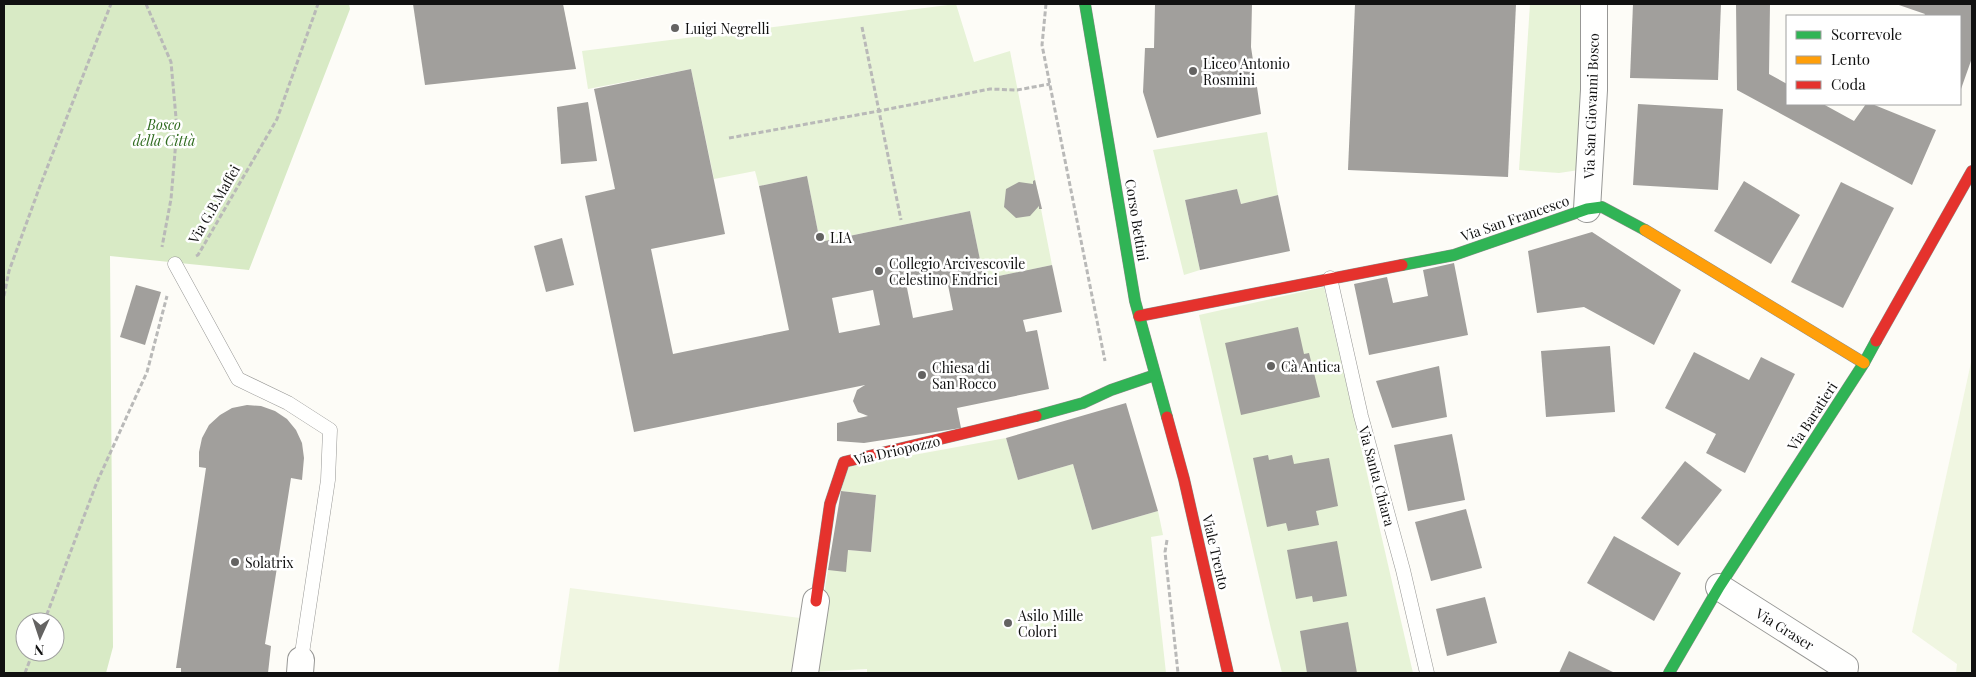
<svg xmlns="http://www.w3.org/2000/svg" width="1976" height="677" font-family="'Playfair Display',serif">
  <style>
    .green { fill: #e7f3d7 }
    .forest { fill: #d8eac5; fill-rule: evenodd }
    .pitch { fill: #f0f6e1 }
    .building { fill: #a19f9c; fill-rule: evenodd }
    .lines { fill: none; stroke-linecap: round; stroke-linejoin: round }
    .lane-casing { stroke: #979795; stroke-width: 15 }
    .street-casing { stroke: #979795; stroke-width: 28 }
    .fast-casing { stroke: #8e8d8b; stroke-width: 12 }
    .slow-casing { stroke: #8e8d8b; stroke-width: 12 }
    .jam-casing { stroke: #8e8d8b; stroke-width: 12 }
    .path { stroke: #b9b9b8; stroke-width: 3; stroke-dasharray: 5 2.5; stroke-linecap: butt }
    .lane { stroke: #fffffe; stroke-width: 14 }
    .street { stroke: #fffffe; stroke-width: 26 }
    .fast { stroke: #30b455; stroke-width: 11 }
    .slow { stroke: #ff9f0a; stroke-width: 11 }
    .jam { stroke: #e5322d; stroke-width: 11 }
    .poi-dot { fill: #646362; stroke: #fff; stroke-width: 2 }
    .labels { text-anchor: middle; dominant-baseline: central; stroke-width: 5; stroke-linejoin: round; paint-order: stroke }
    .poi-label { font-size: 14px; fill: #111; stroke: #fff; text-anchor: start }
    .street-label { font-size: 14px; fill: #111; stroke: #fff }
    .park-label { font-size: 14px; font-style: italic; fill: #2f6b1f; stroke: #fff }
  </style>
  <rect width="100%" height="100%" fill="#fdfcf7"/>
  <g class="green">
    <path d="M956 4 974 62 1010 51 1052 265 984 279 970 211 820 242 807 176 759 186 755 171 714 179 691 69 588 89 582 51Z"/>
    <path d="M1530 4H1590L1579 170 1559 173 1519 170Z"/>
    <path d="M1267 132 1278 195 1241 204 1237 189 1185 200 1200 270 1184 275 1153 150Z"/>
    <path d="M1324 287 1413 673H1282L1271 629 1199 315Z"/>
    <path d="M1006 438 1018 480 1073 464 1092 530 1158 511 1163 535 1151 537 1166 673H867V669L811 672 828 570 848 550 871 552 876 495 841 491 848 467Z"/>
  </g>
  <path class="forest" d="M4 4H349L350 9 249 270 110 256 113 647 106 673H4ZM25 622H55V652H25Z"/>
  <g class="pitch">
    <path d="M1972 358V673H1956L1957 664 1912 632Z"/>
    <path d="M570 588 800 618 793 673H558Z"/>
  </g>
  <g class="building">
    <path d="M413 4H563L576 69 425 85Z"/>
    <path d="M1155 4H1252L1251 47 1261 114 1157 138 1143 92 1145 48H1154Z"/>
    <path d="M1355 4H1516L1508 177 1348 170Z"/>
    <path d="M1633 4H1721L1718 80 1630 78Z"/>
    <path d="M1736 4H1770L1769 74 1787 84V104H1823L1854 121 1866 104H1872L1936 130 1912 185 1737 90Z"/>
    <path d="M1896 4H1972V58L1961 89 1960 88V16H1924L1925 14Z"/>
    <path d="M691 69 725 234 651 249 673 354 789 330 759 186 807 176 820 242 970 211 984 279 1052 265 1062 312 1023 320 1026 332 1037 330 1049 389 957 408 961 428 864 443 837 441V423L868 416 858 412 853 401 857 390 865 385 634 432 585 196 615 189 594 89ZM946 275 953 310 913 318 906 283ZM873 290 880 325 839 333 832 298Z"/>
    <path d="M588 102 597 161 561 164 557 107Z"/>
    <path d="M1638 104 1723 109 1718 190 1633 185Z"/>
    <path d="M1035 180 1042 209H1039V206L1030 216 1016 218 1004 207 1006 189 1019 182 1033 184V181Z"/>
    <path d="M1744 181 1800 215 1771 264 1714 231Z"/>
    <path d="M1841 182 1894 208 1843 308 1791 282Z"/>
    <path d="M1237 189 1241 204 1278 195 1290 251 1200 270 1185 200Z"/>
    <path d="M1592 232 1681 290 1654 345 1584 307 1537 313 1528 251Z"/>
    <path d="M562 238 574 285 546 292 534 246Z"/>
    <path d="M1454 263 1468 335 1369 355 1354 284 1387 277 1393 303 1428 296 1423 270Z"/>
    <path d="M136 285 161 292 145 345 120 337Z"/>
    <path d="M1298 327 1304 354 1309 353 1320 397 1241 415 1225 343Z"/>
    <path d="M1610 346 1615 412 1546 417 1541 351Z"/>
    <path d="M1694 352 1749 380 1761 357 1795 374 1745 473 1706 453 1716 434 1665 408Z"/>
    <path d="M1439 366 1447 417 1392 428 1376 381Z"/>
    <path d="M1126 403 1158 511 1092 530 1073 464 1018 480 1006 438Z"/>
    <path d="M247 405 261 406 275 411 287 419 296 430 302 443 304 458 302 480 291 478 265 644 271 646 268 673H181V668H176L206 468 199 467V452L202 438 209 425 220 415 232 408Z"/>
    <path d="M1452 434 1465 500 1408 511 1394 445Z"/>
    <path d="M1268 455 1269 460 1292 455 1294 464 1329 458 1338 506 1316 511 1319 525 1288 531 1286 523 1267 527 1253 458Z"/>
    <path d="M1685 461 1722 490 1678 546 1641 518Z"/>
    <path d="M841 491 876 495 871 552 848 550 846 572 828 570Z"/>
    <path d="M1466 509 1482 568 1431 581 1415 522Z"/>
    <path d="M1614 536 1681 573 1654 621 1587 583Z"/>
    <path d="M1337 541 1347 596 1313 602 1312 596 1296 599 1287 550Z"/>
    <path d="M1485 597 1497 643 1447 656 1436 609Z"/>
    <path d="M1348 622 1357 673H1307L1300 631Z"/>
    <path d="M1569 651 1615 673H1559Z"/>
  </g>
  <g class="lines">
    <defs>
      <g id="lane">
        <path d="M175 264 238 379 288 403 330 430 328 480 301 660"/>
        <path d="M1330 278 1361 416 1403 570 1427 673"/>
      </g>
      <g id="street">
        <path d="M1587 209 1594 90V4"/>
        <path d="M1719 587 1845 667 1844 673"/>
        <path d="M300 673 301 660"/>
        <path d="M805 673 816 601"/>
      </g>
      <g id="fast">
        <path d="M1085 4 1135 301 1167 417"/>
        <path d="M1402 265 1454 255 1587 209 1602 207 1645 230"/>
        <path d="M1036 416 1083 403 1111 390 1155 375"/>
        <path d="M1669 673 1719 587 1864 363 1876 341"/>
      </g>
      <path id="slow" d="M1645 230 1864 363"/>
      <g id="jam">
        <path d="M1139 316 1402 265"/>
        <path d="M1876 341 1972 171"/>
        <path d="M1167 417 1184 479 1228 673"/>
        <path d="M816 601 830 504 844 462 1036 416"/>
      </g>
    </defs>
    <use href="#lane" class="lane-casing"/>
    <use href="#street" class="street-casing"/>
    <use href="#fast" class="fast-casing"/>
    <use href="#slow" class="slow-casing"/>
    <use href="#jam" class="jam-casing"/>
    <g class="path">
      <path d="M146 4 171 62 177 129 171 199 162 247"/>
      <path d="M1046 4 1042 45 1105 361"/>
      <path d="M862 27 901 220"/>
      <path d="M729 138 879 111 990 89 1017 90 1050 84"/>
      <path d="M196 256 198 255 277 119 318 4"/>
      <path d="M4 296 9 271 40 186 111 4"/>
      <path d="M1167 540 1165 552 1178 673"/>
      <path d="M44 622 97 482 147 372 167 296"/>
      <path d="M25 673 33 652"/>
    </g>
    <use href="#lane" class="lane"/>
    <use href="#street" class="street"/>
    <use href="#fast" class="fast"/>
    <use href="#slow" class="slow"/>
    <use href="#jam" class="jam"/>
  </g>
  <g class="poi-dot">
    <circle cx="675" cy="28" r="5"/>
    <circle cx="1193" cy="71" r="5"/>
    <circle cx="820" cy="237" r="5"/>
    <circle cx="879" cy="271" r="5"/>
    <circle cx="1271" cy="366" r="5"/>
    <circle cx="922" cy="375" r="5"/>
    <circle cx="235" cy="562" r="5"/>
    <circle cx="1008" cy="623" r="5"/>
  </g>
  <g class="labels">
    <g class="poi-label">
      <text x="685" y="28">Luigi Negrelli</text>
      <text x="1203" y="63">Liceo Antonio<tspan x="1203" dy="16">Rosmini</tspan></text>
      <text x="830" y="237">LIA</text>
      <text x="889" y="263">Collegio Arcivescovile<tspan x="889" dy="16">Celestino Endrici</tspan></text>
      <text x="1281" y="366">Cà Antica</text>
      <text x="932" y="367">Chiesa di<tspan x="932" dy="16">San Rocco</tspan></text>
      <text x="245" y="562">Solatrix</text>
      <text x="1018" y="615">Asilo Mille<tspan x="1018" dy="16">Colori</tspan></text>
    </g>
    <g class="street-label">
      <text transform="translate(1591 106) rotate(-88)">Via San Giovanni Bosco</text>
      <text transform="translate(214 204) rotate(-60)">Via G.B.Maffei</text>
      <text transform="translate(1515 218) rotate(-19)">Via San Francesco</text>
      <text transform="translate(1137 220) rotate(81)">Corso Bettini</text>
      <text transform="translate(1812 416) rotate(-57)">Via Baratieri</text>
      <text transform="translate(897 450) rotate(-13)">Via Driopozzo</text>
      <text transform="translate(1377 476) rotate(75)">Via Santa Chiara</text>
      <text transform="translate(1216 552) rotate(77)">Viale Trento</text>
      <text transform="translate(1785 629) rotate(32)">Via Graser</text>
    </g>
    <g class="park-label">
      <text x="164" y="124">Bosco<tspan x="164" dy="16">della Città</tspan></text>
    </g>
  </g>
  <rect width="1976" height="677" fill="none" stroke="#111111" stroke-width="10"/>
  <rect x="1786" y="15" width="175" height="90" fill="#ffffff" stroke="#a0a0a0"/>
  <rect x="1796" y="31" width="25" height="8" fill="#30b455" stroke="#a0a0a0"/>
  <text x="1831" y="40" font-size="15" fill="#111111">Scorrevole</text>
  <rect x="1796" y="56" width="25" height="8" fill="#ff9f0a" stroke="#a0a0a0"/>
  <text x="1831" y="65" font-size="15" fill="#111111">Lento</text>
  <rect x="1796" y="81" width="25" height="8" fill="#e5322d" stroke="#a0a0a0"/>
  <text x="1831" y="90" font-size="15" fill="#111111">Coda</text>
  <g transform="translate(40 637) rotate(183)"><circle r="24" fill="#ffffff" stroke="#a0a0a0"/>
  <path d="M0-4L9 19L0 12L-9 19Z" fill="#646362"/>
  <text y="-8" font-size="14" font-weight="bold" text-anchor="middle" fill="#111111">N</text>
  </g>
</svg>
